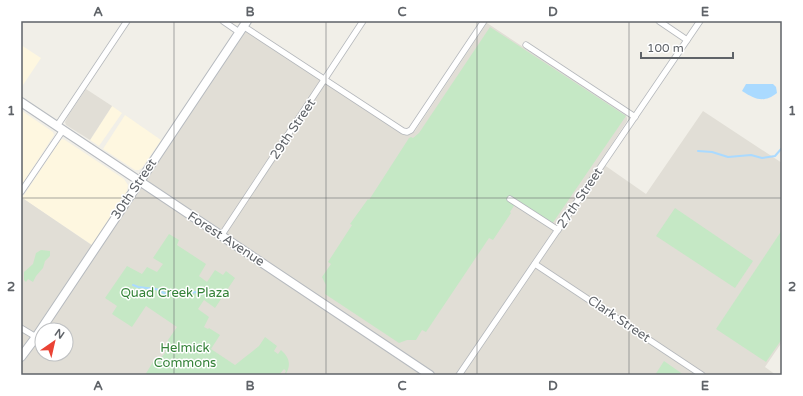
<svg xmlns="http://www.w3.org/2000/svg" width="803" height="396" font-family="'Varela Round',sans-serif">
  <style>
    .commercial { fill: #fef7e0 }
    .education { fill: #e1ded6; fill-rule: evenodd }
    .green { fill: #c5e8c5 }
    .water { fill: #aadaff }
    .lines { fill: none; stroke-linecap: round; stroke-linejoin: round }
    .stream { stroke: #aadaff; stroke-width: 2 }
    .street-casing { stroke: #b5b8bc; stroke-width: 7 }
    .secondary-casing { stroke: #b6babf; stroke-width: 10 }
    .street { stroke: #fff; stroke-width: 5.5 }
    .secondary { stroke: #fff; stroke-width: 8 }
    .grid { fill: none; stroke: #5f6368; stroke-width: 1; stroke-opacity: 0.55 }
    .labels { text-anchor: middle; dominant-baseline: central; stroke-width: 3; stroke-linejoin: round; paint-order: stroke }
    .street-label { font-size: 13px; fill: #5f6368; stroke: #fff }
    .park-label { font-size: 13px; fill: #348238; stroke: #fff }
    .neatline { fill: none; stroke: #5f6368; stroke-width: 1.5 }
    .grid-label { font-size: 13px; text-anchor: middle; font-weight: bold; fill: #5f6368 }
  </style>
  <rect width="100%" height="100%" fill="#f1efe8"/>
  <g class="commercial">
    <path d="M21 45 41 58 21 88Z"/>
    <path d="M112 106 122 113 99 146 90 140Z"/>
    <path d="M22 111 53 132 54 135 23 183 21 181Z"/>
    <path d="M125 115 161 140 142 168 139 170H135L103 149Z"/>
    <path d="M62 139 65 140 124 179 128 185 127 191 92 245 22 198 60 141Z"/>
  </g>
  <g class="education">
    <path d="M487 23 626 115 627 118V121L600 162 646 194 703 111 782 163V342L765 367 776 375H21V197L96 248 243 26 409 135 415 131ZM42 330H66V354H42Z"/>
    <path d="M86 89 112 106 90 140 66 125 65 122 68 116Z"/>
  </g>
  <g class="green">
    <path d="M490 27 626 116 552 224 517 201 510 212 511 213 493 240 489 238 426 332 422 330 416 340H407L399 343 325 294 326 285 322 277 331 264 328 262 352 225 350 224 368 199 369 200 409 138 411 137 413 138 419 133Z"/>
    <path d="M675 208 753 261 735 288 656 236Z"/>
    <path d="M782 230V339L766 362 716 329Z"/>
    <path d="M169 234 179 240 177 245 206 264 199 276 207 282 215 270 223 275 226 271 235 278 215 308 204 300 198 309 209 317 204 327 208 329 209 328 220 335 211 349 235 365 259 346 265 337 277 346 274 351 278 354 281 350C289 357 292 365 285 375H284L286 371 284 369 279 375H145L153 362 159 360 165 353 168 340 177 327 146 306 132 327 112 314 117 306 105 298 127 266 142 274 147 267 157 272 163 264 153 258Z"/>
    <path d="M41 250 50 251V256L45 261 43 268 36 276 33 282 28 279 26 282 24 280V272L33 264 36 253Z"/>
    <path d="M664 361 684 375H655Z"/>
  </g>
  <path class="water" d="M746 84H773L776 87 777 93C764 103 756 100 742 91Z"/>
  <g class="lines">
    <g class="stream">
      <path d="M698 151 712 152 728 157 751 155 762 158 775 156 782 148"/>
      <path d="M133 285 138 287 156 289 166 294 174 291 183 294 196 292 202 294"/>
    </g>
    <defs>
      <g id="street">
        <path d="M223 21 239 32"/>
        <path d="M659 21 687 40"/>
        <path d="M243 26 403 131 407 132 411 130 484 21"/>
        <path d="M526 45 635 117"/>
        <path d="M57 126 127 21"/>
        <path d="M21 192 63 130"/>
        <path d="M510 199 558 230"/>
        <path d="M221 236 363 21"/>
        <path d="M535 264 702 375"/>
        <path d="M21 328 36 337"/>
        <path d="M459 375 700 21"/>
      </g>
      <g id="secondary">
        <path d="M21 102 430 375"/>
        <path d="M21 357 36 337 247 21"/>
      </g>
    </defs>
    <use href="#street" class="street-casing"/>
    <use href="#secondary" class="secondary-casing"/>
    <use href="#street" class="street"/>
    <use href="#secondary" class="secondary"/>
  </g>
  <path class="grid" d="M174 21V375M326 21V375M477 21V375M629 21V375M21 198H782"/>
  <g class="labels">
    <g class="street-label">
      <text transform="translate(293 129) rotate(-56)">29th Street</text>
      <text transform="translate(134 189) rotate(-56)">30th Street</text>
      <text transform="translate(580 198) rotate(-56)">27th Street</text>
      <text transform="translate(226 239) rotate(33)">Forest Avenue</text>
      <text transform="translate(619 319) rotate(34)">Clark Street</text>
    </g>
    <g class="park-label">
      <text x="175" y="293">Quad Creek Plaza</text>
      <text x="185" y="348">Helmick<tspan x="185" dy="15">Commons</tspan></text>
    </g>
  </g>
  <rect width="803" height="396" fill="none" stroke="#ffffff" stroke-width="44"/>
  <g transform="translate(54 342) rotate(34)"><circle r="19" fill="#ffffff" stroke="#bfc1c3"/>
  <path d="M0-3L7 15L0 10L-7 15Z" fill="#ea4335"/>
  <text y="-6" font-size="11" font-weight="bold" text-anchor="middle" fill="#5f6368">N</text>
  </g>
  <path d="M641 52v6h92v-6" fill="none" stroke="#5f6368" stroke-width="2"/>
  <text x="647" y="52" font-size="12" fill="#5f6368" stroke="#ffffff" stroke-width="3" paint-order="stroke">100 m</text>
  <rect x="22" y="22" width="759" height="352" class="neatline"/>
  <g class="grid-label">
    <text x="98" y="16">A</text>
    <text x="250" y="16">B</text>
    <text x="402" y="16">C</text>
    <text x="553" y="16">D</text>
    <text x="705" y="16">E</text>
    <text x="11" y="115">1</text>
    <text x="792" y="115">1</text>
    <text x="11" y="291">2</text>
    <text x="792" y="291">2</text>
    <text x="98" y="390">A</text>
    <text x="250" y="390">B</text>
    <text x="402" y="390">C</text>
    <text x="553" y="390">D</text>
    <text x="705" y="390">E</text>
  </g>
</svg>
